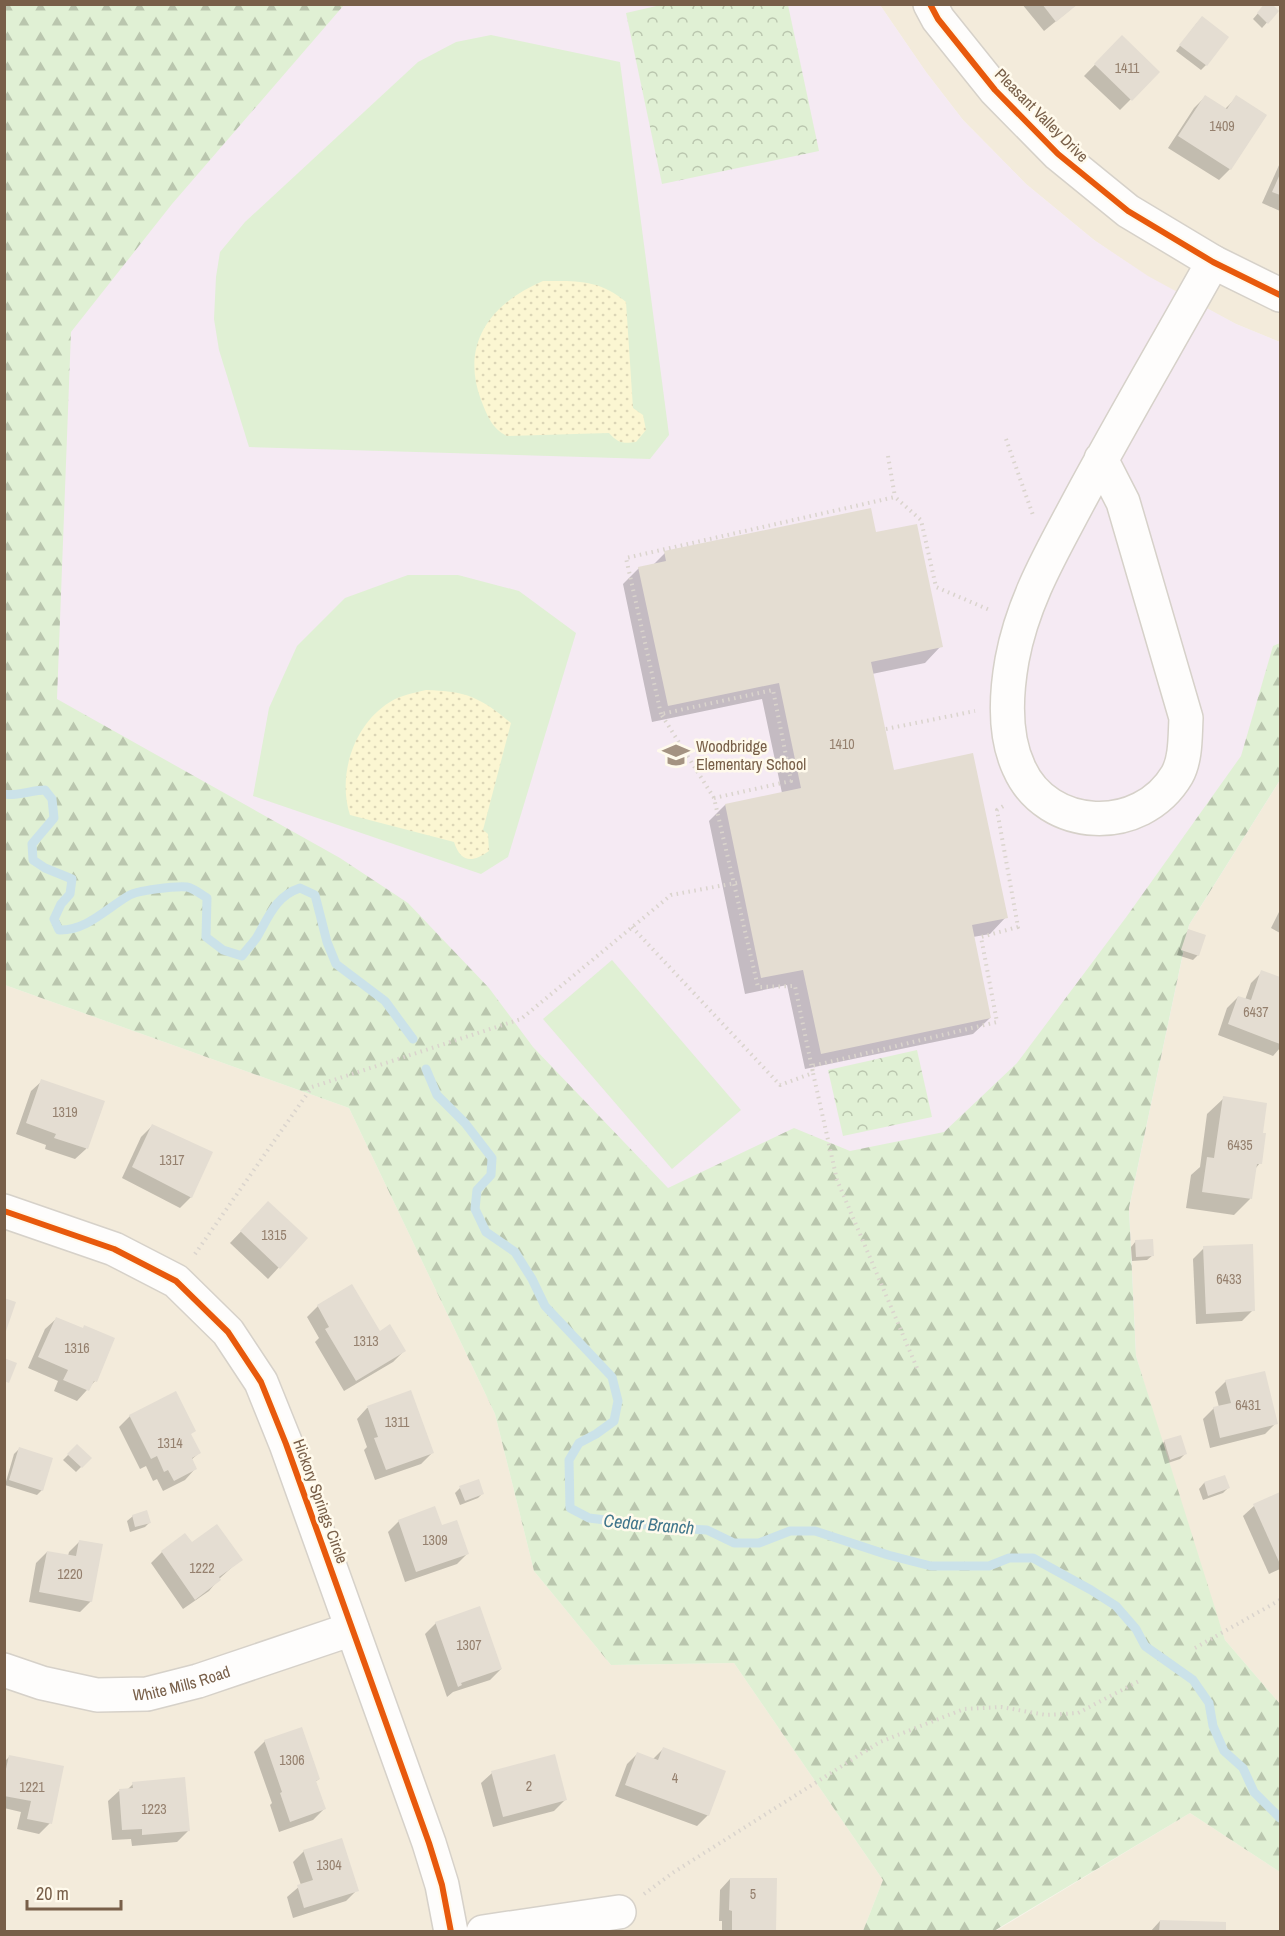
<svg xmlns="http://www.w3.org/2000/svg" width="1285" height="1936" font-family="'Archivo Narrow',sans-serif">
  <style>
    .residential { fill: #f3ebdb }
    .education { fill: #f5eaf3 }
    .grass { fill: #e0f0d4 }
    .forest { fill: url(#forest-firs) }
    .sand { fill: url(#sand-dots) }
    .park { fill: url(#park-crowns) }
    .shadow { fill: #0003 }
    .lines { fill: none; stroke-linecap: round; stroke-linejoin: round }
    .stream { stroke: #cbe2e9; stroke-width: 9 }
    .building { fill: #e4ddd2 }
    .minor-casing { stroke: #d6d1c9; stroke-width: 36 }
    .path { stroke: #dad4cd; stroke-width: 4; stroke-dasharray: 1.5 4.5; stroke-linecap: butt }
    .minor { stroke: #fefdfc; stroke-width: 33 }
    .cycleway-casing { stroke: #fffaec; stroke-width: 10 }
    .cycleway { stroke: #e8590c; stroke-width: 6 }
    .labels { text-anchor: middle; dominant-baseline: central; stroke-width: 5; stroke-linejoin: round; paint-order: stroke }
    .number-label { font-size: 14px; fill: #95806e }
    .street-label { font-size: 16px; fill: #785f49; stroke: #fffaec }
    .poi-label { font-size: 16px; fill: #785f49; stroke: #fffaec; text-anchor: start }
    .water-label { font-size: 18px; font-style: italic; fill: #41768c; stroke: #fffaec }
  </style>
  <defs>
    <pattern id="forest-firs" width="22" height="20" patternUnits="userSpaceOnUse" patternTransform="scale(1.5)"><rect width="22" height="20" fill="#e0f0d4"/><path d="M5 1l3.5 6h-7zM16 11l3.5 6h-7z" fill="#bac6ae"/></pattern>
    <pattern id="sand-dots" width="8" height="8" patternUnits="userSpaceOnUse" patternTransform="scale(1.5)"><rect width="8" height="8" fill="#fbf6d2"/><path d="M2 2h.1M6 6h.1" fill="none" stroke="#dbd5b6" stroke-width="1.8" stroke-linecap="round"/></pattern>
    <pattern id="park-crowns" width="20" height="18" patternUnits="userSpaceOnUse" patternTransform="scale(1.5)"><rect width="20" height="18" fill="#e0f0d4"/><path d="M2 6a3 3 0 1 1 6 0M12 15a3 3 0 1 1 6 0" fill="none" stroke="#bac6ae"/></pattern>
  </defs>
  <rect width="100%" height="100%" fill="#f7f4eb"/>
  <g class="residential">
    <path d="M880 5H1280V342L1236 324 1148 277 1094 240 1026 184 963 120 926 72Z"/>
    <path d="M1280 780V1704L1225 1640 1179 1501 1136 1356 1129 1208 1189 925Z"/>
    <path d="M5 985 349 1108 495 1414 534 1571 611 1665 734 1663 883 1880 863 1931 5 1932Z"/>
    <path d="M1190 1813 1280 1872V1931L994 1932Z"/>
  </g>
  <path class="education" d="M5 5H880L926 72 963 120 1026 184 1094 240 1148 276 1236 324 1280 342V780L1189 925 1129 1208 1136 1356 1179 1501 739 1350 5 730Z"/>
  <g class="grass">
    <path d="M491 35 620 62 669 435 650 459 249 447 219 350 214 319 216 277 220 252 245 222 418 62 456 42Z"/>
    <path d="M408 575H458L519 591 576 633 508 857 481 874 253 796 269 708 297 646 345 598Z"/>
    <path d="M612 960 741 1110 672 1169 543 1019Z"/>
  </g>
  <path class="forest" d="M5 5H344L172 204 71 332 57 699 340 858 408 903 489 988 533 1047 668 1188 794 1128 850 1151 944 1132 1017 1063 1127 916 1241 756 1273 646 1280 643V780L1189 925 1129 1208 1136 1356 1225 1640 1280 1704V1872L1190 1813 994 1931H863L883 1880 734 1663 611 1665 534 1571 495 1414 349 1108 5 985Z"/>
  <g class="sand">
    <path d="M543 281C576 281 599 279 626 302L633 408 643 415 646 430 636 442C623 444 618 443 609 433L507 436C492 429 487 415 481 400 460 343 491 303 543 281Z"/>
    <path d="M426 690C466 691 480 697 511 723L483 830 488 834 489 851C472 863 461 863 454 842L350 815C337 775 354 724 390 702 401 695 414 693 426 690Z"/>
  </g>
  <g class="park">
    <path d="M665 4 788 5 819 151 662 184 626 13Z"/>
    <path d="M917 1050 932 1117 843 1136 828 1070Z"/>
  </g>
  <g class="shadow">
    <path d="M1022 4H1077L1044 31Z"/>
    <path d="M1266 4 1277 11 1262 28 1253 19Z"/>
    <path d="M1197 23 1206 65 1201 70 1176 51Z"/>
    <path d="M1122 37 1158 72 1120 110 1084 76Z"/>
    <path d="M1205 97 1225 109 1237 97 1230 169 1219 180 1168 148 1194 108Z"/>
    <path d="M1280 163V211L1262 203Z"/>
    <path d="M875 534 941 646 925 663 872 674 893 772 1006 917 990 934 973 937 990 1018 973 1034 805 1069 787 985 745 994 709 821 725 805 782 793 762 699 652 722 623 584 639 568 653 565 665 553Z"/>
    <path d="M1280 910V933L1271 928Z"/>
    <path d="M1188 931 1198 955 1193 960 1177 955 1183 936Z"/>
    <path d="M1262 972 1280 979V1048L1273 1056 1218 1035 1227 1008 1238 997 1245 1000 1251 983Z"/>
    <path d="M42 1081 103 1102 86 1149 75 1159 45 1149 46 1145 16 1134 31 1091Z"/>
    <path d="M1224 1098 1260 1163 1255 1169 1250 1199 1234 1215 1186 1208 1191 1175 1200 1167 1207 1114Z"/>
    <path d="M152 1126 191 1197 180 1208 122 1178 141 1137Z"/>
    <path d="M268 1203 306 1238 268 1279 230 1243Z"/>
    <path d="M1136 1241 1153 1255 1147 1260 1132 1261 1131 1247Z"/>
    <path d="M1204 1248 1253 1310 1242 1321 1196 1324 1193 1259Z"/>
    <path d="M318 1306 379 1333 404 1351 393 1362 344 1391 315 1342 319 1338 307 1317Z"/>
    <path d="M56 1319 95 1381 77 1401 54 1391 58 1381 28 1368 45 1329Z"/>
    <path d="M1226 1381 1276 1423 1265 1434 1210 1448 1203 1419 1214 1408 1219 1407 1215 1392Z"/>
    <path d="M410 1392 432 1453 421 1464 375 1480 364 1450 367 1447 357 1419 367 1408Z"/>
    <path d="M130 1416 190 1435 199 1453 191 1460 195 1469 185 1480 163 1491 157 1479 153 1481 146 1466 140 1469 119 1427Z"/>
    <path d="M1165 1441 1185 1454 1180 1459 1165 1464 1160 1446Z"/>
    <path d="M77 1446 90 1458 76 1472 63 1460Z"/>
    <path d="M19 1449 42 1490 37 1495 5 1485 14 1454Z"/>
    <path d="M1224 1477 1228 1488 1223 1493 1203 1500 1199 1489 1204 1483Z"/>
    <path d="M460 1488 483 1493 478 1498 460 1505 455 1493Z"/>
    <path d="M1280 1494V1569L1269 1574 1243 1516 1254 1506Z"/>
    <path d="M133 1516 150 1522 145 1527 130 1532 127 1521Z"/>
    <path d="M399 1521 441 1527 468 1553 457 1564 405 1582 388 1532Z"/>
    <path d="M80 1541 91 1601 80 1612 29 1602 36 1563 47 1552 68 1556 69 1552Z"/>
    <path d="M191 1544 241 1559 219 1579 209 1591 183 1609 151 1563 162 1552Z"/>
    <path d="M436 1623 501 1669 490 1680 453 1692 447 1697 425 1634Z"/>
    <path d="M265 1741 319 1779 315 1782 324 1809 313 1820 279 1832 270 1805 272 1803 254 1752Z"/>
    <path d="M663 1749 708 1815 697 1826 615 1796 627 1764 638 1753 653 1759Z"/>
    <path d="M10 1756 50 1823 39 1834 17 1829 21 1812 4 1808V1762Z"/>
    <path d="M492 1773 565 1800 554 1811 493 1827 481 1783Z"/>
    <path d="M133 1784 188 1831 177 1842 132 1846 131 1839 112 1840 108 1801 119 1791 127 1790Z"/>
    <path d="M304 1851 357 1890 346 1901 293 1918 287 1897 301 1885 293 1862Z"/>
    <path d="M730 1879 775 1932H722V1921H719L720 1890Z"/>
    <path d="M1160 1921 1224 1932H1150Z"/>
  </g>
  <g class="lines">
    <g class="stream">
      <path d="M4 794C13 797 33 790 45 790L52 799 54 818 32 844 33 860 45 868 72 879 70 894 61 904 54 919 59 930C86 931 106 909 128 896 137 890 176 886 187 887 193 888 201 894 207 898L206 937 223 950 242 956C247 949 253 943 257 937 269 916 276 896 300 888L315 895 327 942 336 964 385 1001 413 1039"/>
      <path d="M426 1069 437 1095 465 1123 492 1158 491 1175 477 1190 475 1209 486 1232 515 1252 532 1279 545 1306 612 1377 618 1401 614 1421 596 1434 579 1443 569 1460 570 1508 589 1518 671 1528 707 1530 734 1543H759L790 1531H815L888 1555 931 1566H989L1009 1558H1033L1091 1590 1116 1606 1136 1629 1145 1646 1193 1680 1209 1703 1213 1726 1224 1751 1243 1768 1254 1792 1280 1818"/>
    </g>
  </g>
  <g class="building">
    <path d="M1042 4H1078L1056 22Z"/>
    <path d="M1264 4H1272L1279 11 1268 24 1257 13Z"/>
    <path d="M1202 16 1229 37 1207 66 1179 45Z"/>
    <path d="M1122 35 1160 72 1132 101 1094 64Z"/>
    <path d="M1205 95 1227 109 1236 95 1267 115 1231 170 1178 136Z"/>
    <path d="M1280 174V195L1272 192Z"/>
    <path d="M871 508 876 532 917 524 943 647 871 662 894 770 973 753 1008 918 972 925 991 1018 821 1054 803 970 761 978 725 804 801 788 779 683 668 706 638 567 666 561 664 551Z"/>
    <path d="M1188 929 1206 935 1199 956 1181 950Z"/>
    <path d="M1261 970 1280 977V1044L1228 1024 1238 996 1251 1000Z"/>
    <path d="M41 1079 105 1101 88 1149 54 1138 56 1134 26 1123Z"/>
    <path d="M1223 1096 1267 1103 1263 1133H1266L1262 1164H1257L1252 1199 1202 1192 1207 1157 1214 1158Z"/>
    <path d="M152 1124 213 1152 192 1198 132 1167Z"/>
    <path d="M268 1201 308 1238 280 1269 240 1231Z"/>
    <path d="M1153 1239 1154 1256 1136 1257 1135 1240Z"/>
    <path d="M1253 1244 1255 1311 1206 1314 1203 1246Z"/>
    <path d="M352 1284 380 1331 390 1324 406 1351 356 1381 325 1329 329 1327 317 1305Z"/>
    <path d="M4 1298 16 1302 5 1334H4Z"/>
    <path d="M56 1317 83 1328 84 1325 115 1338 97 1382 94 1381 89 1391 63 1380 68 1370 38 1357Z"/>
    <path d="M4 1358 17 1363 9 1383 4 1381Z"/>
    <path d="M1265 1371 1278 1424 1220 1438 1213 1407 1231 1403 1225 1380Z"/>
    <path d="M411 1390 434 1453 386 1470 374 1438 378 1437 367 1406Z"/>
    <path d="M176 1391 196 1431 191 1434 201 1453 192 1458 197 1469 174 1481 168 1470 164 1472 157 1456 151 1459 129 1415Z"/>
    <path d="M1181 1435 1187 1454 1170 1460 1164 1440Z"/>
    <path d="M77 1444 92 1458 82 1468 67 1454Z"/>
    <path d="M19 1447 53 1458 43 1491 9 1480Z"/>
    <path d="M1225 1475 1230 1488 1208 1496 1204 1482Z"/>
    <path d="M479 1479 484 1494 465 1501 459 1486Z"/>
    <path d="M1280 1492V1564L1253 1504Z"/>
    <path d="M435 1506 442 1525 457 1520 469 1554 416 1572 398 1520Z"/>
    <path d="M147 1510 151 1523 135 1527 132 1515Z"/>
    <path d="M217 1524 243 1560 219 1577 221 1580 195 1600 161 1551 185 1533 192 1542Z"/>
    <path d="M79 1540 103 1544 92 1602 39 1592 47 1551 76 1556Z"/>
    <path d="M480 1606 502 1669 461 1683 462 1685 458 1687 435 1622Z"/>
    <path d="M302 1727 320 1779 316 1781 326 1809 290 1822 280 1793 282 1792 264 1740Z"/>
    <path d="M663 1747 726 1771 709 1816 625 1785 637 1752 658 1760Z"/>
    <path d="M555 1754 567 1800 503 1817 491 1771Z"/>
    <path d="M9 1755 64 1766 52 1824 27 1819 31 1801 4 1796V1778Z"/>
    <path d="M185 1777 190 1831 142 1835V1829L122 1830 119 1789 133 1788 132 1782Z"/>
    <path d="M342 1838 359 1891 304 1908 297 1885 313 1880 303 1850Z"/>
    <path d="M730 1878H777L776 1932H732V1911L729 1910Z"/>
    <path d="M1160 1920 1226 1922V1932H1159Z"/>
  </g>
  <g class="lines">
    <defs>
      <g id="minor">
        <path d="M930 4 938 19 995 90 1058 154 1128 211 1213 262 1280 295"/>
        <path d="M1101 459 1123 502 1186 718C1185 736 1186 759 1177 775 1141 836 1047 832 1019 768 1004 736 1006 694 1012 660 1023 600 1052 552 1080 499 1123 419 1169 341 1213 262"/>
        <path d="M4 1211 114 1249 176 1281 228 1332 261 1382 286 1444 429 1843 442 1885 451 1932"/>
        <path id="s1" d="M4 1670 42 1683 97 1695 147 1694 198 1681 352 1629"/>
        <path d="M483 1932 619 1912"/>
      </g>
    </defs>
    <use href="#minor" class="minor-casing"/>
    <g class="path">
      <path d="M1006 439 1034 518"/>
      <path d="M888 456 895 497"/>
      <path d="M661 714 626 558 895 497 921 520 936 587 992 611"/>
      <path d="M886 729 975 711"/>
      <path d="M714 798 661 714 773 690 791 781 714 798 758 987 795 986 813 1073 812 1066 997 1022 981 937 1018 927 997 810 1005 805"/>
      <path d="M632 927 780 1085 813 1073 837 1180 917 1368"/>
      <path d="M195 1254 312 1087 521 1019 671 895 741 882"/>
      <path d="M1195 1648 1280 1600"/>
      <path d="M644 1894 674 1872 880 1742 964 1709 1001 1707 1046 1715 1078 1713 1141 1680"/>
    </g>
    <use href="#minor" class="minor"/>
    <defs>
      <g id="cycleway">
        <path d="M930 4 938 19 995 90 1058 154 1128 211 1213 262 1280 295"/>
        <path d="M4 1211 114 1249 176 1281 228 1332 261 1382 286 1444 429 1843 442 1885 451 1932"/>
      </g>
    </defs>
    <use href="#cycleway" class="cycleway-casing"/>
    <use href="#cycleway" class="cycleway"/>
  </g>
  <defs>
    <symbol id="school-bare" viewBox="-9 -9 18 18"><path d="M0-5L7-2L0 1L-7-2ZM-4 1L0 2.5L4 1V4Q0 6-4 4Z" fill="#a49382" stroke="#fffaec" stroke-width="2.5" paint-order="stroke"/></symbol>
  </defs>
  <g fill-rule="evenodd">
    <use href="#school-bare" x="657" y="736" width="38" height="38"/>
  </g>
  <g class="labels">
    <g class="number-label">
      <text x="1127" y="68">1411</text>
      <text x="1222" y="126">1409</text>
      <text x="842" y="744">1410</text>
      <text x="1256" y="1012">6437</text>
      <text x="65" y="1112">1319</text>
      <text x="1240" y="1145">6435</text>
      <text x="172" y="1160">1317</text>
      <text x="274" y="1235">1315</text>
      <text x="1229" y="1279">6433</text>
      <text x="366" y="1341">1313</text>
      <text x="77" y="1348">1316</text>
      <text x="1248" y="1405">6431</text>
      <text x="397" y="1422">1311</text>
      <text x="170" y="1443">1314</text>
      <text x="435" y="1540">1309</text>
      <text x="202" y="1568">1222</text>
      <text x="70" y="1574">1220</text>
      <text x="469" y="1645">1307</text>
      <text x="292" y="1760">1306</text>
      <text x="675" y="1778">4</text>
      <text x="529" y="1786">2</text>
      <text x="32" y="1787">1221</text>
      <text x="154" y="1809">1223</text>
      <text x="329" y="1865">1304</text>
      <text x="753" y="1894">5</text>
    </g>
    <g class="street-label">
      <text transform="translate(1042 115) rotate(45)">Pleasant Valley Drive</text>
      <text transform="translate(321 1501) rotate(70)">Hickory Springs Circle</text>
      <text stroke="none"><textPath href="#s1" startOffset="182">White Mills Road</textPath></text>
    </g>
    <g class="poi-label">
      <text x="696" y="746">Woodbridge<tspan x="696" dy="18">Elementary School</tspan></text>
    </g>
    <g class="water-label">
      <text transform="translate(649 1524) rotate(5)">Cedar Branch</text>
    </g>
  </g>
  <rect width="1285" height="1936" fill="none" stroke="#785f49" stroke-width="12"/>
  <path d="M27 1900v9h94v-9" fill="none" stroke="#785f49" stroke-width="3"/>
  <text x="36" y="1900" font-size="18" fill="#785f49" stroke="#fffaec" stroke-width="4.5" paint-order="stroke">20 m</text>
</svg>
